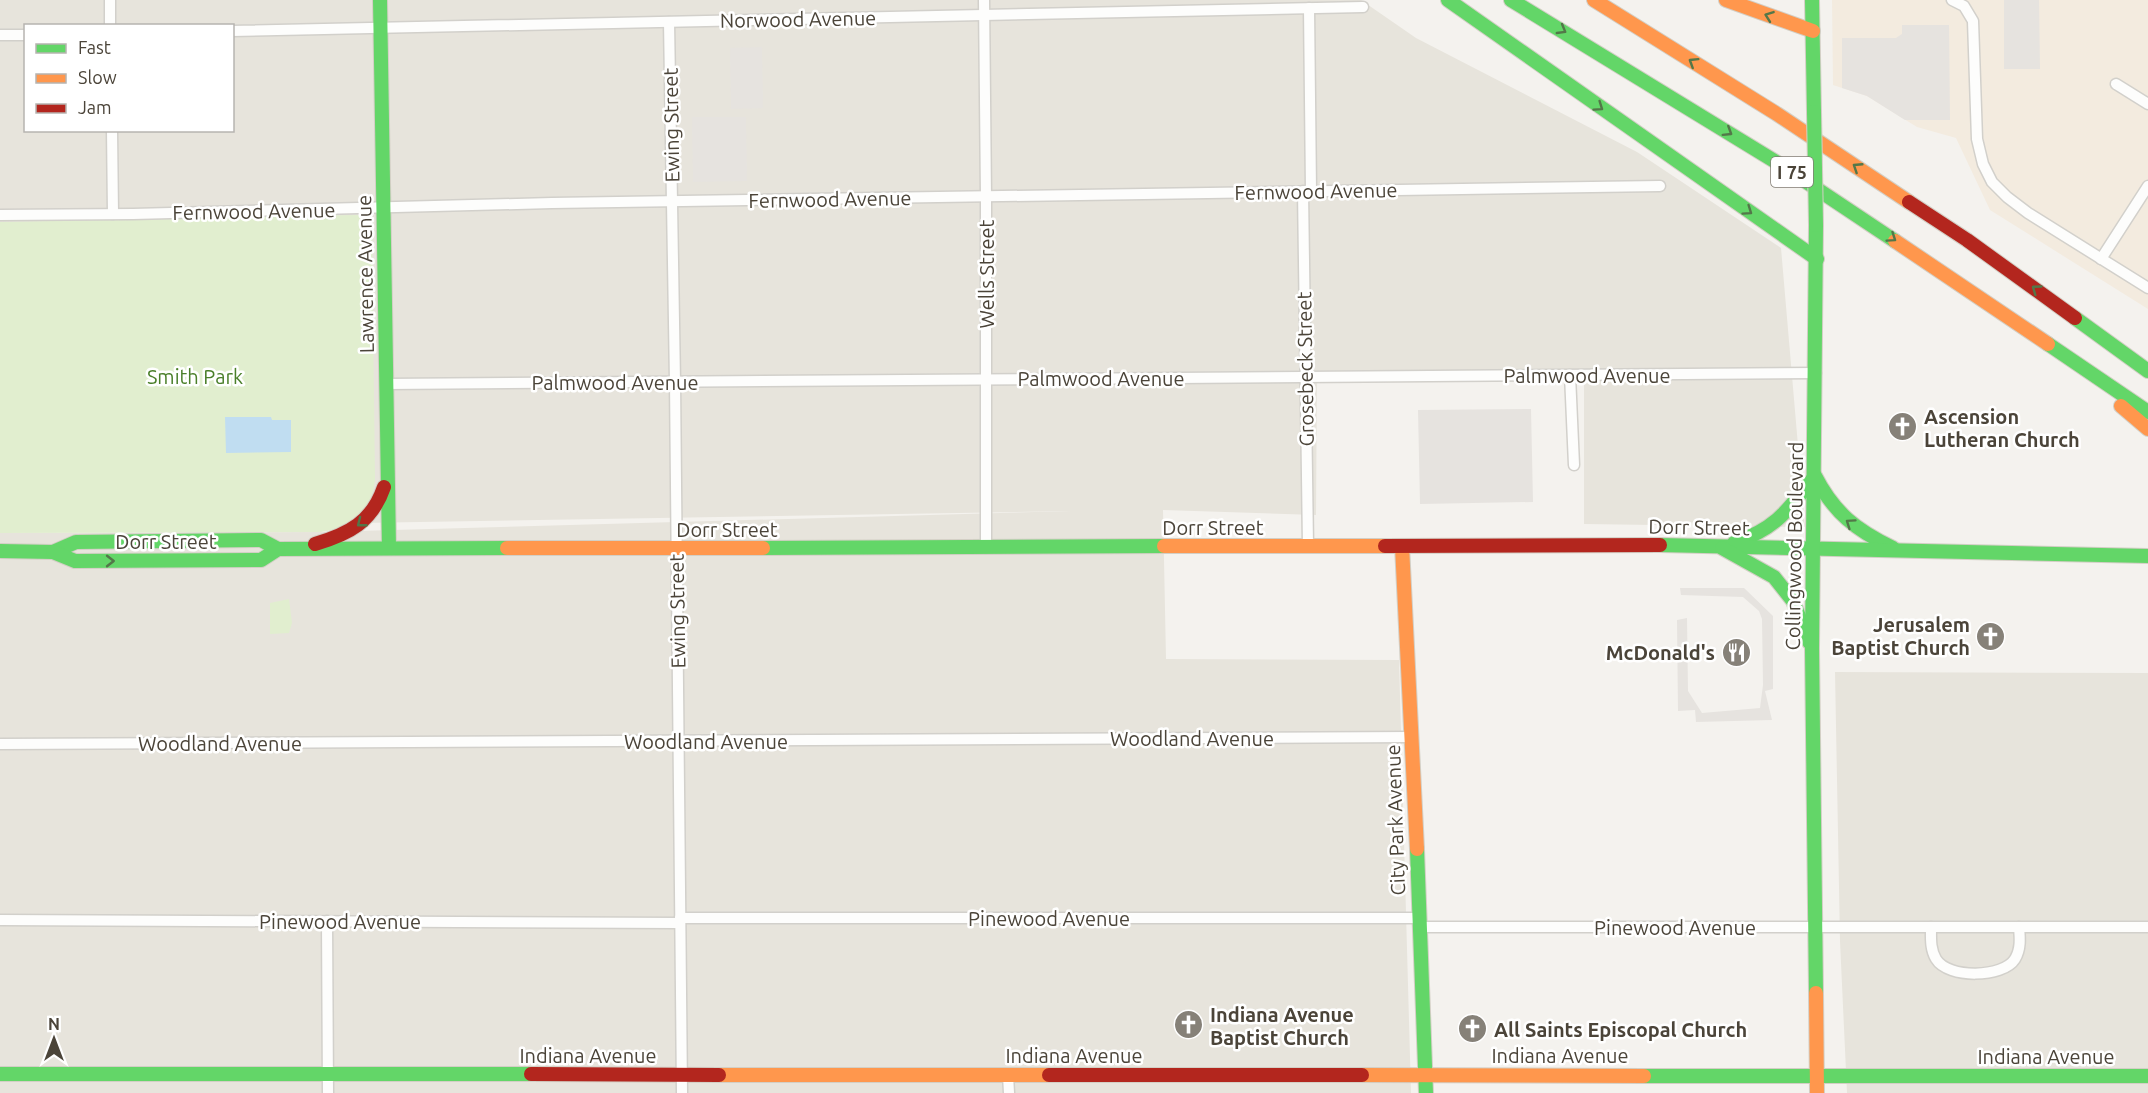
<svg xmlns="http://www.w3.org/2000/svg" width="2148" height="1093" font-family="Ubuntu,sans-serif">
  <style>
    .residential { fill: #e7e4dc; fill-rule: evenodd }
    .commercial { fill: #f3ebdf }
    .green { fill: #e1eecf }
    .parking { fill: #e6e3df }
    .water { fill: #c0ddf1 }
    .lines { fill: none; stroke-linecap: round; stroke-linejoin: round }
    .street-casing { stroke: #d2d0cb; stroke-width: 13 }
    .fast-casing { stroke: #d3cfc5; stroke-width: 16 }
    .slow-casing { stroke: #d3cfc5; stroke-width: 16 }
    .jam-casing { stroke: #d3cfc5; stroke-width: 16 }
    .street { stroke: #fdfdfc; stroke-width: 10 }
    .fast { stroke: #63d668; stroke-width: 14 }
    .slow { stroke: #ff974d; stroke-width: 14 }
    .jam { stroke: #b3261e; stroke-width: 14 }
    .fast-bridge-casing { stroke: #d3cfc5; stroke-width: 16; stroke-linecap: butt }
    .fast-bridge { stroke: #63d668; stroke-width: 14 }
    .oneway { stroke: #537749 }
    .labels { text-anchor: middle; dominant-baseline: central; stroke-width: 5; stroke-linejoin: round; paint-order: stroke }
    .shield { fill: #fff; stroke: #817c74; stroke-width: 1.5 }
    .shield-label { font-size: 18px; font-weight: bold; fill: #4b4439 }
    .street-label { font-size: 20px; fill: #4b4439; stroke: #fff }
    .park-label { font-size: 20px; fill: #4a7f2a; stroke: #fff }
    .poi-label { font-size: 20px; font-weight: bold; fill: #4b4439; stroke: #fff; text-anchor: start }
  </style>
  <rect width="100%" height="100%" fill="#f4f2ee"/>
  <g class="residential">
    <path d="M0 0H1361L1416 38 1637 152 1781 248 1805 527 1584 524V369L1317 371 1316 515 1163 510 1166 659 1399 660 1411 1093H0V533L321 532 1071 511 0 529ZM26 26H232V130H26Z"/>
    <path d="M1835 672 2148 673V1093H1847L1840 941Z"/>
  </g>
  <path class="commercial" d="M1832 0H2148V309L1990 210 1956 138 1917 127 1867 96 1833 85Z"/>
  <g class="green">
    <path d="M357 215 367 217 372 229 375 480C372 511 350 528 321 532L0 533V222Z"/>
    <path d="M289 599 292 623 289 633 270 634V603Z"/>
  </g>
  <g class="parking">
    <path d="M2004 0H2039L2040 69H2004Z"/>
    <path d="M1902 25H1949L1950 120H1905L1867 96 1842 88V38H1896L1902 34Z"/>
    <path d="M762 47 763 108 731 109 730 48Z"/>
    <path d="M692 117H746L747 181 693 182Z"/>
    <path d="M1531 409 1533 502 1420 504 1418 410Z"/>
    <path d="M1680 588H1744L1773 616V689L1765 691 1772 720 1696 722 1695 710 1678 711 1677 620 1687 618 1688 691 1702 713 1760 708 1763 685 1762 619 1759 611 1743 597 1681 595Z"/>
  </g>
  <path class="water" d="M225 417H271L272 420H291V452L226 453Z"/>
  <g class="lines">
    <defs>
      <g id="street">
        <path d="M110 0V26"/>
        <path d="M984 0 986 197V548"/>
        <path d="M1952 0 1964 6 1973 21 1977 139 1983 164 1992 182 2007 197 2028 213 2148 288"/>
        <path d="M1309 8 1311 191"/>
        <path d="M669 22 675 382 682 1093"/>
        <path d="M232 31 1363 7"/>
        <path d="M0 35H26"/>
        <path d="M2116 84 2148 104"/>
        <path d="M112 130 113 214"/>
        <path d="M1303 191 1308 546"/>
        <path d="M0 215 133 214 552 203 1660 186"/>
        <path d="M2101 259 2148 186"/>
        <path d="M1570 375 1574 465"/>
        <path d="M386 384 1816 373"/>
        <path d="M0 744 1412 737"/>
        <path d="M680 918H1419"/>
        <path d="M0 920 680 923"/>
        <path d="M327 921 328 1093"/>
        <path d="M1419 927H2148"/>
        <path d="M1931 927C1931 938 1930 949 1936 959 1948 979 2003 978 2015 959 2021 949 2020 938 2019 927"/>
        <path d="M1008 1075 1009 1093"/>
      </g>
      <g id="fast">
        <path d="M380 0 389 548"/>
        <path d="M1448 0 1817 259"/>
        <path d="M1511 0 1781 165 1895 241"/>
        <path d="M1812 0 1814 112"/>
        <path d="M2075 318 2148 371"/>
        <path d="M2048 344 2148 412"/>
        <path d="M1734 543C1777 528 1788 510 1815 476 1834 513 1856 530 1893 548"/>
        <path d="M1660 545 2148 556"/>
        <path d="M763 548 1164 546"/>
        <path d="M1722 548 1774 577 1793 601 1809 642"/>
        <path d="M0 551 53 552 76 542 261 540 278 549 507 548"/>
        <path d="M53 552 75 561 261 560 278 549"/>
        <path d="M1417 849 1426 1093"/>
        <path d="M1816 993 1812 649 1816 225"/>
        <path d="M0 1074H531"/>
        <path d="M1644 1076H2148"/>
      </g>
      <g id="slow">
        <path d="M1594 0 1777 114 1909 202"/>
        <path d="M1726 0 1813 31"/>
        <path d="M1895 241 2048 344"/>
        <path d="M2121 406 2148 429"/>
        <path d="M1164 546H1385"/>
        <path d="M1402 546 1417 849"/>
        <path d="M507 548H763"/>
        <path d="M1816 993 1817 1093"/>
        <path d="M719 1075H1049"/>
        <path d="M1362 1075 1644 1076"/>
      </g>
      <g id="jam">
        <path d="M1909 202 1967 240 2075 318"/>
        <path d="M315 544C349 534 372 522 384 487"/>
        <path d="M1385 546 1660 545"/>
        <path d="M531 1074 719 1075"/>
        <path d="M1049 1075H1362"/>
      </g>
    </defs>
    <use href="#street" class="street-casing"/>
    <use href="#fast" class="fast-casing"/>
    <use href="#slow" class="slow-casing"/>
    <use href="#jam" class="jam-casing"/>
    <use href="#street" class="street"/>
    <use href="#fast" class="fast"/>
    <use href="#slow" class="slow"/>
    <use href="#jam" class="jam"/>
    <defs>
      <path id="fast-bridge" d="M1814 112 1816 225"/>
    </defs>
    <use href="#fast-bridge" class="fast-bridge-casing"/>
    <use href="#fast-bridge" class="fast-bridge"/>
  </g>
  <defs><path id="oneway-chevron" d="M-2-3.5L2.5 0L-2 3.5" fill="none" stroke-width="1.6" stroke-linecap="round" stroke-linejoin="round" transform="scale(1.5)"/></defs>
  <g class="oneway">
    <use href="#oneway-chevron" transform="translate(1769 16) rotate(-160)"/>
    <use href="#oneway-chevron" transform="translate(1562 30) rotate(30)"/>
    <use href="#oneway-chevron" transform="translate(1693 62) rotate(-148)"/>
    <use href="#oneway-chevron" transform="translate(1599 107) rotate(35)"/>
    <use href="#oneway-chevron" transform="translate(1728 132) rotate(32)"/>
    <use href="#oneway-chevron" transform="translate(1857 167) rotate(-147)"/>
    <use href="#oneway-chevron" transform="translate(1748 211) rotate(35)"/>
    <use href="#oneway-chevron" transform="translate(1892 238) rotate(34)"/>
    <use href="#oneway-chevron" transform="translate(2036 289) rotate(-144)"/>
    <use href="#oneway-chevron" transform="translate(361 523) rotate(142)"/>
    <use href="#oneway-chevron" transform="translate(1850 523) rotate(-145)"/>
    <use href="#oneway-chevron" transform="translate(110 561)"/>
  </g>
  <defs>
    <symbol id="church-disc" viewBox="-11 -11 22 22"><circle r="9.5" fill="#868178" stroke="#fff"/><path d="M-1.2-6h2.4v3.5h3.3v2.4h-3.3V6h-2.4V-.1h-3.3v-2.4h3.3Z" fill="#fff"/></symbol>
    <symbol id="restaurant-disc" viewBox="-11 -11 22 22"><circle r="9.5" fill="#868178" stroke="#fff"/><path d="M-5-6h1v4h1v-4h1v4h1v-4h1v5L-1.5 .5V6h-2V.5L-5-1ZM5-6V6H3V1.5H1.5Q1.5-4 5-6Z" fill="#fff"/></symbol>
  </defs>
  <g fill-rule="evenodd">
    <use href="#church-disc" x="1886" y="410" width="33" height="33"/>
    <use href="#church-disc" x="1974" y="620" width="33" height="33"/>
    <use href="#restaurant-disc" x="1720" y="636" width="33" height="33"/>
    <use href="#church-disc" x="1172" y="1008" width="33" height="33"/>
    <use href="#church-disc" x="1456" y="1012" width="33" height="33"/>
  </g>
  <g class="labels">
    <rect class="shield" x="1771" y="157" width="42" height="30" rx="4.5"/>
    <g class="shield-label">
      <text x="1792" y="172">I 75</text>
    </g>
    <g class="street-label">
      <text transform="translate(798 19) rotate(-1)">Norwood Avenue</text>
      <text transform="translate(671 125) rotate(-91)">Ewing Street</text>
      <text transform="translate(1316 191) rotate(-1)">Fernwood Avenue</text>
      <text transform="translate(830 199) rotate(-1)">Fernwood Avenue</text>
      <text transform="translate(254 211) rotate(-1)">Fernwood Avenue</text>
      <text transform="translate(365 274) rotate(-91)">Lawrence Avenue</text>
      <text transform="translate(986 274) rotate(-90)">Wells Street</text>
      <text transform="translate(1305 369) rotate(-91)">Grosebeck Street</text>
      <text x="1587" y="375">Palmwood Avenue</text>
      <text x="1101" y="378">Palmwood Avenue</text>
      <text x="615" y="382">Palmwood Avenue</text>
      <text x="1213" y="527">Dorr Street</text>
      <text transform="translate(1699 527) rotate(1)">Dorr Street</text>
      <text x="727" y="529">Dorr Street</text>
      <text x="166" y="541">Dorr Street</text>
      <text transform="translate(1794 546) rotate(-89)">Collingwood Boulevard</text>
      <text transform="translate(677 611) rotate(-91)">Ewing Street</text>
      <text x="1192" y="738">Woodland Avenue</text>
      <text x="706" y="741">Woodland Avenue</text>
      <text x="220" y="743">Woodland Avenue</text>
      <text transform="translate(1395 820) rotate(-92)">City Park Avenue</text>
      <text x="1049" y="918">Pinewood Avenue</text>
      <text x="340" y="921">Pinewood Avenue</text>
      <text x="1675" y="927">Pinewood Avenue</text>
      <text x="588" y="1055">Indiana Avenue</text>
      <text x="1074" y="1055">Indiana Avenue</text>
      <text x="1560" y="1055">Indiana Avenue</text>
      <text x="2046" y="1056">Indiana Avenue</text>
    </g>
    <g class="park-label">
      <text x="195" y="376">Smith Park</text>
    </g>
    <g class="poi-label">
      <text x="1924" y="416">Ascension<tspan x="1924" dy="23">Lutheran Church</tspan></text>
      <text x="1970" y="624" text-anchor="end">Jerusalem<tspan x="1970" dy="23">Baptist Church</tspan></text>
      <text x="1715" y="652" text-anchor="end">McDonald's</text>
      <text x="1210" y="1014">Indiana Avenue<tspan x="1210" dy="23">Baptist Church</tspan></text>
      <text x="1494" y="1029">All Saints Episcopal Church</text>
    </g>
  </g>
  <rect x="24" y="24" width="210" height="108" fill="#ffffff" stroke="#b7b4b0" stroke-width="1.5"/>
  <rect x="36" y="44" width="30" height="9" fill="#63d668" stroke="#b7b4b0" stroke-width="1.5"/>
  <text x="78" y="54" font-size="18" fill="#4b4439">Fast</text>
  <rect x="36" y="74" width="30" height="9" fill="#ff974d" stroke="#b7b4b0" stroke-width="1.5"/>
  <text x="78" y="84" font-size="18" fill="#4b4439">Slow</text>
  <rect x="36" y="104" width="30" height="9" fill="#b3261e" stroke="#b7b4b0" stroke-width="1.5"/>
  <text x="78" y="114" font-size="18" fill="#4b4439">Jam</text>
  <g transform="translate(54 1039)" stroke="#ffffff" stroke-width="4.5" paint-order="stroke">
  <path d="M0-4.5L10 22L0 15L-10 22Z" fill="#4b4439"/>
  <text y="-9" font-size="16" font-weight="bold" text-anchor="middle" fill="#4b4439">N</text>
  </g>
</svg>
